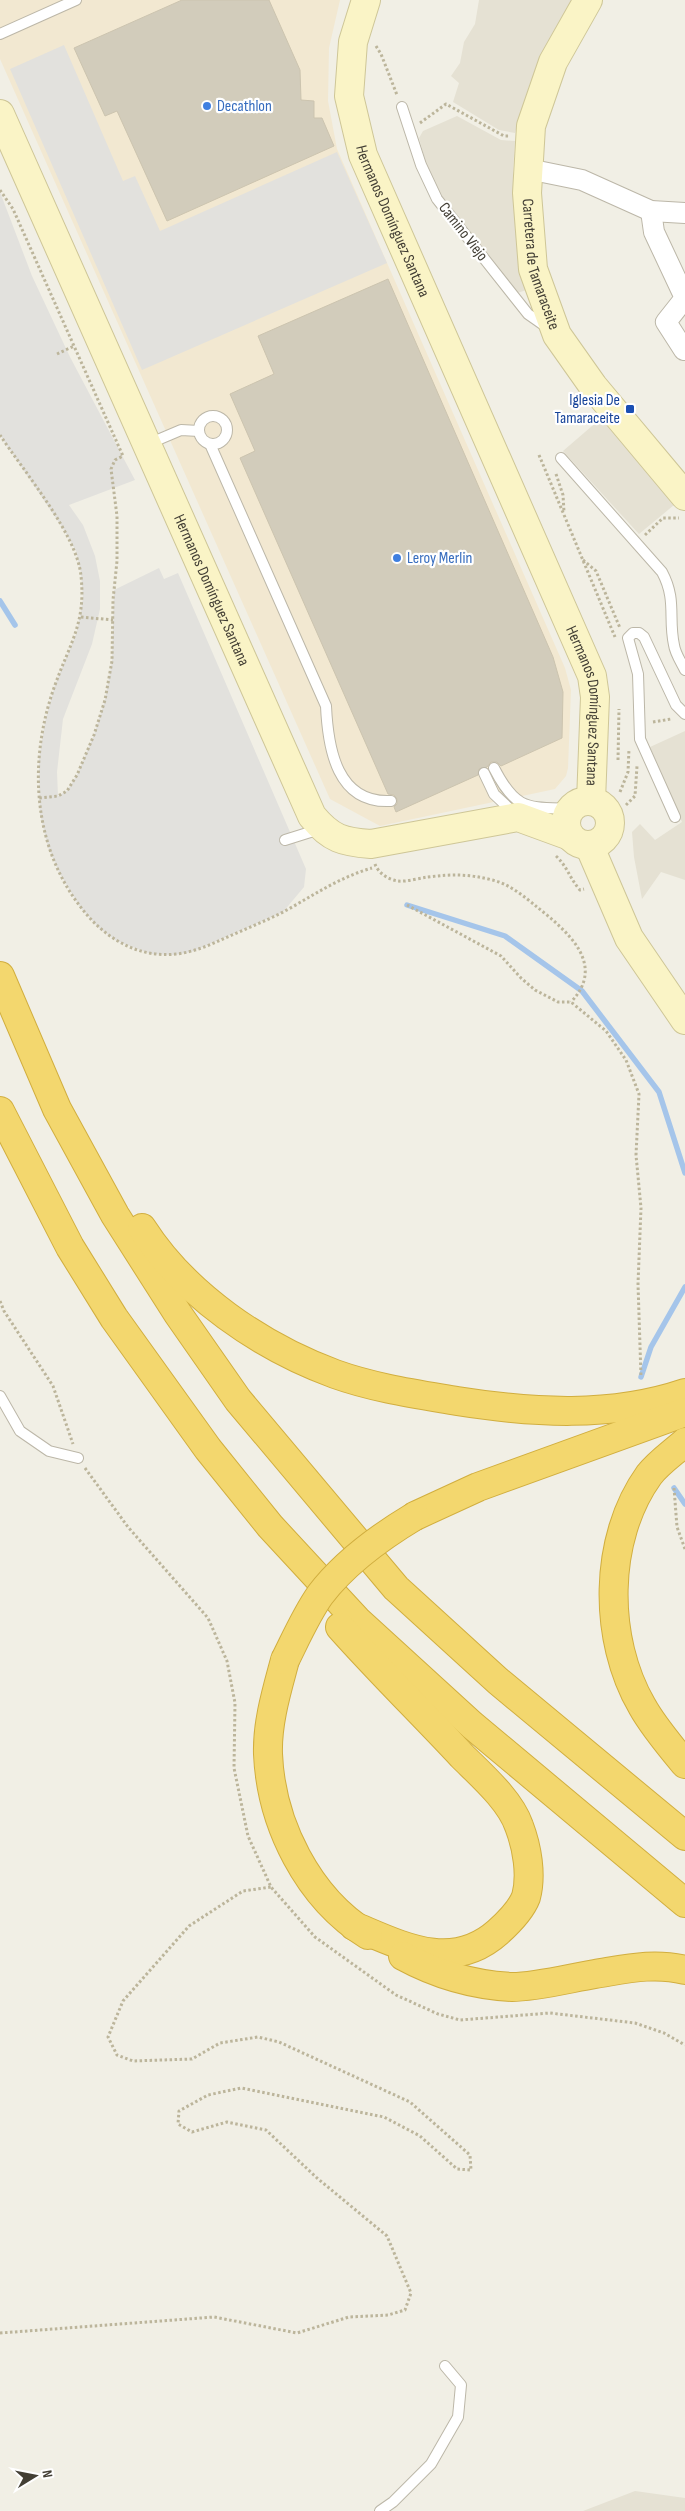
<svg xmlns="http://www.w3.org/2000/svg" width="685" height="2511" font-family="'Sofia Sans Condensed',sans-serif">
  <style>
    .residential { fill: #e5e1d3 }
    .commercial { fill: #f2e8d1 }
    .parking { fill: #e2e1dd }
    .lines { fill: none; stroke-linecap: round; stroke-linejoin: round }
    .stream { stroke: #a5c5ea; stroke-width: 5.5 }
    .building { fill: #d2ccbb; stroke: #ccc4af }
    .lane-casing { stroke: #bcb7a8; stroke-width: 12 }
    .street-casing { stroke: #bcb7a8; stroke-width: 22 }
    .secondary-casing { stroke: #cec697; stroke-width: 30 }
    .highway-casing { stroke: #d1ae3f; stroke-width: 30 }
    .path { stroke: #bcb59b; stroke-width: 3; stroke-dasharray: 2.5 2.5; stroke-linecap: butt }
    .lane { stroke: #fff; stroke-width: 10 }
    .street { stroke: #fff; stroke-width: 20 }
    .secondary { stroke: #faf4c6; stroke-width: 28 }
    .highway { stroke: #f3d76e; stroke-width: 28 }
    .highway-bridge-casing { stroke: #d1ae3f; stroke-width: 30; stroke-linecap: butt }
    .highway-bridge { stroke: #f3d76e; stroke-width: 28 }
    .shop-dot { fill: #3f7fe0; stroke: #fff; stroke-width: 2 }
    .transit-dot { fill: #1a4fb4; stroke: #fff; stroke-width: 2 }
    .labels { text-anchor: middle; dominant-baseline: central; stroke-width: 4.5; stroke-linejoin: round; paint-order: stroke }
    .shop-label { font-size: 16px; fill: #366cbe; stroke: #fff; text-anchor: start }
    .street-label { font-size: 16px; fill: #433f35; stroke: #fff }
    .transit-label { font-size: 16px; fill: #164399; stroke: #fff; text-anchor: end }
  </style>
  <rect width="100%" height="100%" fill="#f1efe5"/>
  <g class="residential">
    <path d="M479 0H575L530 83 515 133 499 130 453 102 459 83 451 76 460 63 464 42 475 24Z"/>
    <path d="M457 116 501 140 515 141 513 171 523 270 530 289 517 293 476 244 440 193 426 163 419 138 423 131Z"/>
    <path d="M606 414 680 500 639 534 563 451Z"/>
    <path d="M685 731V880L661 872 642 899 634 857 632 832 640 824 655 840 682 822 650 747Z"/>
    <path d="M635 2491 685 2498V2511H583Z"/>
  </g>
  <path class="commercial" d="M0 0H340L329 48 328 101 337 149 565 668 571 690 568 768 566 776 555 789 380 826 330 799 0 59Z"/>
  <g class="parking">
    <path d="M64 45 123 181 135 176 160 231 337 152 387 263 142 370 10 69Z"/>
    <path d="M0 192 32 276 70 357 135 480 69 505 83 525 95 556 100 581V609L92 644 63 719 57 772 58 796 67 791 77 775 94 735 105 700 112 661 114 590 159 568 164 579 178 573 306 869 304 887 283 912 191 952 174 955 151 954 117 941 99 928 80 907 59 872 48 847 40 814 39 760 45 722 55 685 77 632 83 598 81 573 76 551 64 530 0 435Z"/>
  </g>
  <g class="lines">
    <g class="stream">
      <path d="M0 601 15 625"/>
      <path d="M407 905 505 936 582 991 659 1092 685 1173"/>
      <path d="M641 1377 651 1347 685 1287"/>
      <path d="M674 1488 685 1504"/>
    </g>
  </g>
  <g class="building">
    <path d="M182 0H269L300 70 301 100 314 101V118H322L334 146 167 221 117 111 105 116 74 48Z"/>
    <path d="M388 279 553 657 563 692 562 738 501 766 497 762H491L487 767 479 769 478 775 396 812 394 807 397 804V799L394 795 388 794 240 458 255 451 230 394 274 374 258 336Z"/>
  </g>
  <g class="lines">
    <defs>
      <g id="lane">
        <path d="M0 34 76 0"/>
        <path d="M402 107 421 165 437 199 528 314 548 328"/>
        <circle cx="213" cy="430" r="14"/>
        <path d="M148 444 181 430 199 431"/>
        <path d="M210 444 326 706C328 749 337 804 391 801"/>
        <path d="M561 458 662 572C677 600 668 618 674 645 675 653 681 662 685 670"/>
        <path d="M494 768C516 811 527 807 571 809"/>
        <path d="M484 773 494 794 514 813"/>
        <path d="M675 817 640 739 638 674 628 638 633 633H639L644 637 676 705 685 714"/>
        <path d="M285 840 320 829"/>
        <path d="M0 1396 20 1431 49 1451 78 1458"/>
        <path d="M380 2511 393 2502 431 2464 458 2417 461 2385 445 2366"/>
      </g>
      <g id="street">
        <path d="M528 169 582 180 651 211 685 213"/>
        <path d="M651 211 654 232 685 298 666 322 684 350"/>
      </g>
      <g id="secondary">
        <path id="s1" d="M366 0 353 42 349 96 363 155 592 676 595 697 591 801"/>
        <path id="s2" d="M588 0 553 62 531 126 527 193 533 269 557 335 593 386 685 496"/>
        <path id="s3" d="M0 114 312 816C331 839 343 842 371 844L518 817 570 836"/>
        <circle cx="588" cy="823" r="22"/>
        <path d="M589 845 629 938 685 1020"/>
      </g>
      <g id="highway">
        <path d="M0 976 57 1109 115 1215 178 1314 238 1400 396 1588 498 1681 685 1836"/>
        <path d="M0 1111 70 1247 114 1318 208 1449 270 1526 357 1620 472 1725 685 1903"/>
        <path d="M142 1228C185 1295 261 1347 335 1374 374 1388 416 1394 457 1401 533 1413 611 1418 685 1393"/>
        <path d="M685 1442C674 1452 658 1463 649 1475 603 1539 603 1639 642 1706 653 1726 670 1746 685 1764"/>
        <path d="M415 1516 478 1487 685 1412"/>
        <path d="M340 1627C379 1671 422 1713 462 1756 481 1775 510 1800 519 1826 527 1847 532 1875 526 1897 521 1910 508 1923 498 1932 452 1973 402 1946 354 1926"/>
        <path d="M285 1660C277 1690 267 1722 268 1754 271 1824 308 1898 368 1935"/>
        <path d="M403 1956C438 1975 472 1985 512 1987 535 1987 571 1978 595 1974 626 1969 654 1962 685 1970"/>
      </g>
    </defs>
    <use href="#lane" class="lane-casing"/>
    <use href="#street" class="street-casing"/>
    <use href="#secondary" class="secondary-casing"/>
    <use href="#highway" class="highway-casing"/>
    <g class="path">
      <path d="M376 46 381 54 397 95"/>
      <path d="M420 123 446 104 504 136H510"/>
      <path d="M0 190 13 209 123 456 115 460 111 469 117 516V561L113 600 112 661 105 700 94 735 77 775 67 791 58 796 39 798"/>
      <path d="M57 354 74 346"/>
      <path d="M0 435C24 472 77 534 81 576 86 623 70 643 55 685 27 762 32 852 88 916 110 941 141 958 176 954 196 952 214 943 232 935 250 927 268 920 285 911 314 895 340 877 372 868"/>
      <path d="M539 455 615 637"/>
      <path d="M556 474 563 495 564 512"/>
      <path d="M645 535 663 518H679"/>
      <path d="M583 560 596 571 620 628"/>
      <path d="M81 617 113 620"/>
      <path d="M653 722 671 719"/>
      <path d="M618 760 619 709"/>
      <path d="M620 792 628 772 629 749"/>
      <path d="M626 805 635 796 637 766"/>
      <path d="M556 856C567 866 570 879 580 890L584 889"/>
      <path d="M375 864C378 873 389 880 398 881 407 882 419 878 428 877 451 874 470 874 492 880 508 883 525 897 537 907 567 931 607 964 571 1002"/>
      <path d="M407 905 501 956 521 978 535 990 558 1002H571L606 1031 626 1060 639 1094 636 1155 641 1208 638 1284 641 1377"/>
      <path d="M0 1301 4 1311 53 1386 73 1444"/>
      <path d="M85 1468 128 1527 208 1618 227 1661 235 1703 234 1768 248 1836 271 1887 315 1937 396 1995 438 2014 460 2020 550 2013 635 2023 664 2033 685 2045"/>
      <path d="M674 1488 677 1527 685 1549"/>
      <path d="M0 2333 214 2317 297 2333 349 2317 388 2315 405 2310 411 2293 387 2236 317 2178 266 2130 227 2122 192 2132 178 2124 179 2111 208 2095 241 2088 384 2117 420 2136 457 2169 471 2170 470 2155 410 2102 279 2042 258 2037 220 2043 192 2059 133 2061 117 2055 108 2037 123 2001 189 1926 243 1891 271 1887"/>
    </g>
    <use href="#lane" class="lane"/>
    <use href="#street" class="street"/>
    <use href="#secondary" class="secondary"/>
    <use href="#highway" class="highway"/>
    <defs>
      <path id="highway-bridge" d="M285 1660C296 1638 306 1615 320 1595 345 1562 380 1537 415 1516"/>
    </defs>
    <use href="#highway-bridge" class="highway-bridge-casing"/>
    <use href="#highway-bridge" class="highway-bridge"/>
  </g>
  <g class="shop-dot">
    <circle cx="207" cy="106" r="5"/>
    <circle cx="397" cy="558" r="5"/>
  </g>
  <rect class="transit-dot" x="625" y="404" width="10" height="10" rx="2.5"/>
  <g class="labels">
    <g class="shop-label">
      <text x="217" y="106">Decathlon</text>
      <text x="407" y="558">Leroy Merlin</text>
    </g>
    <g class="street-label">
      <text stroke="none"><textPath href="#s1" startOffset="231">Hermanos Domínguez Santana</textPath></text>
      <text transform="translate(463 232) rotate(52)">Camino Viejo</text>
      <text stroke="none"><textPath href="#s2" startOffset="279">Carretera de Tamaraceite</textPath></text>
      <text stroke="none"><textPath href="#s3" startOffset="521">Hermanos Domínguez Santana</textPath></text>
      <text stroke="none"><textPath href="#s1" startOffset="756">Hermanos Domínguez Santana</textPath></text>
    </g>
    <g class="transit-label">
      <text x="620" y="400">Iglesia De<tspan x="620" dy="18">Tamaraceite</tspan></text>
    </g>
  </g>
  <g transform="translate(35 2476) rotate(80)" stroke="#ffffff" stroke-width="4" paint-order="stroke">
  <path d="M0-4L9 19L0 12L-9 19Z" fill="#433f35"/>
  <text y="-8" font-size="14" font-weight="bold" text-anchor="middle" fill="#433f35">N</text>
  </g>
</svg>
